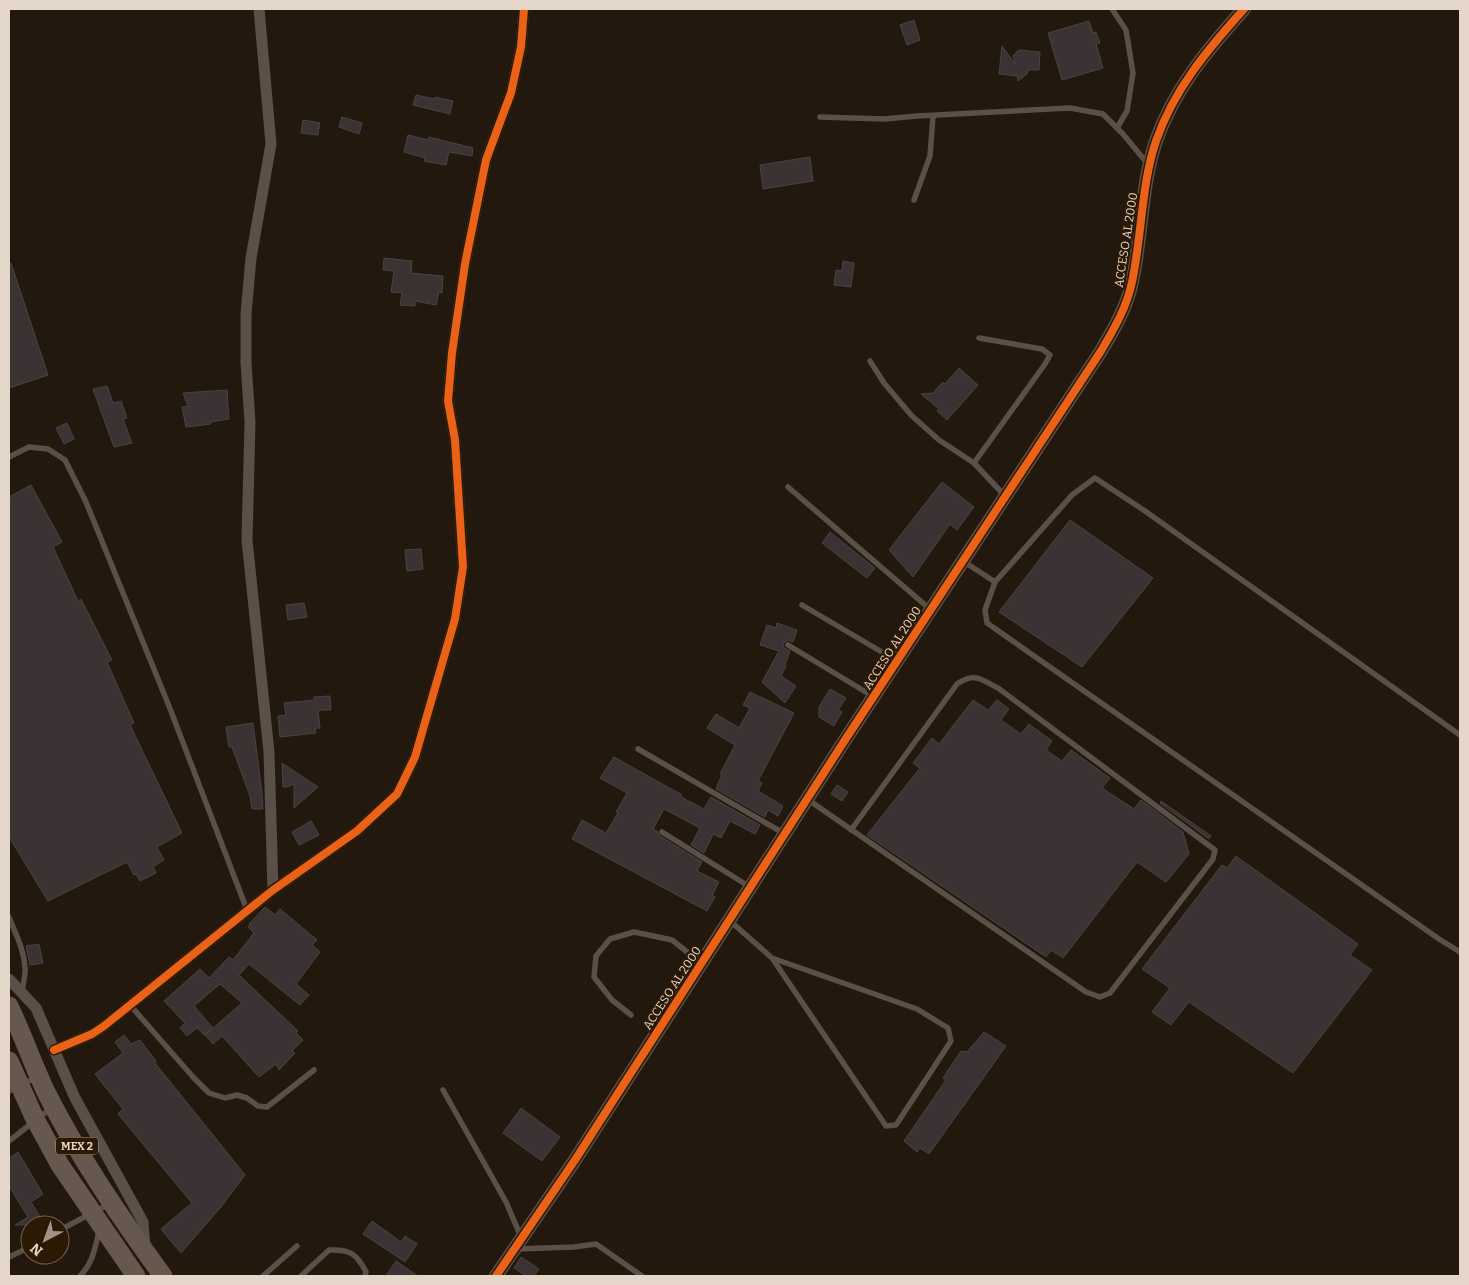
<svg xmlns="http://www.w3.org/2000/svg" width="1469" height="1285" font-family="Bitter,serif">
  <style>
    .building { fill: #3b3333; stroke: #4a4342 }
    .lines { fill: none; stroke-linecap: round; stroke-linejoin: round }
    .service { stroke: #5b5048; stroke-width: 5.5 }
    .minor { stroke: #5b5048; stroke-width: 11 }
    .tertiary { stroke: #5b5048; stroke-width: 14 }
    .trunk { stroke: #66584e; stroke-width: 19 }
    .cycleway-casing { stroke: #2c1904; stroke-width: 11 }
    .cycleway { stroke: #ea6118; stroke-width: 8 }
    .labels { text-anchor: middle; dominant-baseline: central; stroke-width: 5; stroke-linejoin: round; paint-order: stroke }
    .shield { fill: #2c1904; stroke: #ad9e8f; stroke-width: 1 }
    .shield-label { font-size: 11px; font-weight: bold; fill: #e4d7ca }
    .street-label { font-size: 12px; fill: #e4d7ca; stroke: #2c1904 }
  </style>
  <rect width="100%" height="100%" fill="#23180d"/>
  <g class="building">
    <path d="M914 20 920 40 907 45 900 25Z"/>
    <path d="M1089 21 1093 33 1096 32 1100 43 1096 44 1103 68 1062 80 1048 33Z"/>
    <path d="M1002 46 1015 64 1013 56 1019 50 1040 52 1039 70H1028L1027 74 1018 81 1017 76 999 74Z"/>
    <path d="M416 95 435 99V97L453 101 450 114 413 105Z"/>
    <path d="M342 117 362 123 359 134 339 127Z"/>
    <path d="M303 120 320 123 318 135 301 133Z"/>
    <path d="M408 135 429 140V137L473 148 472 156 449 152 446 165 424 161 425 158 404 152Z"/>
    <path d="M810 157 813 181 763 189 760 165Z"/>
    <path d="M384 258 412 261 411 273 443 276 442 293 439 292 436 305 415 301V306L400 305 402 293 391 292 394 271 383 270Z"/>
    <path d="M843 261 854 263 851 287 834 285 836 270 842 271Z"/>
    <path d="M11 263 48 375 9 388V264Z"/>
    <path d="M959 368 978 385 947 420 937 411 939 409 921 394 933 393 943 382 945 384Z"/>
    <path d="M107 386 113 403 121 401 127 418 123 419 132 443 114 447 93 389Z"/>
    <path d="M227 390 229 419 210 422 211 424 186 427 182 407 188 406 183 393Z"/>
    <path d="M67 423 74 439 64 444 56 428Z"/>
    <path d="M942 482 974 507 957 530 950 524 913 577 889 550Z"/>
    <path d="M31 485 62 542 53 547 78 601 81 599 112 660 107 662 134 723 130 725 182 833 157 847 164 860 153 867 156 873 140 881 136 874 134 875 127 862 48 901 9 837V497Z"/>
    <path d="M1070 520 1153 578 1082 667 999 612Z"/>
    <path d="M830 532 875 568 867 578 822 543Z"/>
    <path d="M421 549 423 569 407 571 405 550Z"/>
    <path d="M304 603 307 617 288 620 286 605Z"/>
    <path d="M777 623 797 630 793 642 788 640 783 644 784 648 790 651 785 665 786 666 781 676 796 686 785 703 762 682 779 651 760 645 767 625 776 628Z"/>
    <path d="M830 689 846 698 838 710 842 712 834 726 819 717V707Z"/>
    <path d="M750 692 794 713 758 781 762 783 758 791 783 806 778 816 768 810 765 817 716 789 722 774H720L735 745 707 728 716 714 739 728 750 708 743 705Z"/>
    <path d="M330 696 331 710H318L320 728H315L316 733 280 737 278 716 286 715 284 703 314 700V697Z"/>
    <path d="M973 700 988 710 997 700 1009 709 1001 720 1021 734 1029 724 1052 741 1046 750 1062 761 1071 750 1110 778 1102 788 1134 809 1141 800 1183 832 1189 854 1166 882 1137 862 1063 958 1051 950 1046 957 867 835 920 768 913 763 932 738 939 744Z"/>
    <path d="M253 723 262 793 263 809H252L250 796 232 747H229L226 727Z"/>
    <path d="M614 757 682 795 681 797 704 809 711 797 760 825 755 834 730 821 721 838 713 834 704 853 691 845 700 828 664 809 653 829 657 831 660 836 702 862 697 871 719 882 712 895 715 897 707 911 572 839 582 820 606 833 618 813 616 812 627 793 600 778Z"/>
    <path d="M282 763 318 787 294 808V784L287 787H283Z"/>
    <path d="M837 785 848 792 842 801 831 794Z"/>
    <path d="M1161 801 1211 836 1209 839 1160 803Z"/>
    <path d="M311 821 319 835 299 845 292 832Z"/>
    <path d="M1236 856 1358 944 1350 955 1372 970 1293 1073 1189 1002 1171 1025 1152 1012 1170 988 1142 969 1222 865 1227 868Z"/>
    <path d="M265 907 275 915 280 909 317 940 312 945 320 952 296 984 309 995 300 1005 249 964 239 975 298 1031 296 1033 303 1040 292 1051 295 1053 279 1070 276 1064 259 1077 222 1036 213 1044 205 1035 242 1003 220 984 194 1006 213 1028 204 1035 197 1028 187 1036 180 1028 185 1023 164 1001 200 969 209 978 229 957 233 960 254 933 248 927 250 926 249 924Z"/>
    <path d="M39 944 43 963 30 965 26 946Z"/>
    <path d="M984 1032 1006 1046 929 1154 920 1148 917 1152 904 1141 946 1080 943 1078 961 1051 967 1052Z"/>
    <path d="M124 1035 131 1044 140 1040 156 1061 155 1063 245 1175 221 1207 181 1253 161 1229 192 1203 118 1114 123 1109 95 1074 123 1053 115 1042Z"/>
    <path d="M521 1108 560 1137 542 1161 503 1133Z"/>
    <path d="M18 1152 43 1194 31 1202 45 1225H15L28 1217 9 1186V1158Z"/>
    <path d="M372 1221 401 1242 405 1236 417 1244 405 1262 363 1234Z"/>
    <path d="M521 1257 539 1269 534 1276H526L514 1268Z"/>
    <path d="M396 1261 418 1276H386Z"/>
  </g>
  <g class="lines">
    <g class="service">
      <path d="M1112 9 1126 30 1133 73 1127 111 1117 128"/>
      <path d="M820 117 884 119 917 116 1070 108 1103 114 1123 134 1147 163"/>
      <path d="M914 200 930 156 933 116"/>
      <path d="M870 361 884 383 911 415 939 440 974 463 1006 497"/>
      <path d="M9 457 29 447 48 449 65 460 86 502 169 706 247 910"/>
      <path d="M974 463 1045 364 1050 355 1042 349 979 338"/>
      <path d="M788 487 931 610"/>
      <path d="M963 561 995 582 985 610 987 623 1439 939 1460 952"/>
      <path d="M995 582 1072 495 1095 478 1145 511 1460 735"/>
      <path d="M802 605 897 661"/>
      <path d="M788 645 874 697"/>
      <path d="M638 749 785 834"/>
      <path d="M807 799 1086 992 1100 997 1110 993 1213 859 1215 850 998 688C980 679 976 672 957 684L851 830"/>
      <path d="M662 832 750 887"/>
      <path d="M9 917C15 933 24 949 25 967 26 975 23 983 22 991"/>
      <path d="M729 920 772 958 886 1126 896 1125 951 1041 948 1028 917 1009 772 958"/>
      <path d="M130 1005 193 1077 209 1093 225 1098 237 1095 247 1098 258 1106 267 1107 314 1070"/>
      <path d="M631 1015 612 1000 594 977 596 956 610 939 634 932 672 940 701 963"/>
      <path d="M443 1090 506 1202 521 1237"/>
      <path d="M9 1091 37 1077"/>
      <path d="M9 1141 50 1109"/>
      <path d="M60 1230 109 1204"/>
      <path d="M516 1249 574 1247 596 1244 642 1276"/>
      <path d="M9 1257 30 1247"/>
      <path d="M80 1276C93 1263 95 1248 99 1231"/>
      <path d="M263 1276 297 1246"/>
      <path d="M301 1276 329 1250C350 1249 357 1254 366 1272L365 1276"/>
    </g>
    <g class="minor">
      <path d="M259 9 271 144 251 258 246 314V363L250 422 247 540 269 752 273 890"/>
      <path d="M9 979 36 1008 75 1098 143 1222 145 1247"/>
      <path d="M54 1050 92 1034 104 1026 273 890 357 831 397 794 415 757 455 619 463 567 455 440 448 401 452 353 465 264 486 160 511 93 521 47 524 9"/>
    </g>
    <path class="tertiary" d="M496 1276 575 1160 845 740 1101 351C1114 329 1127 307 1132 282 1142 236 1141 185 1156 141 1174 89 1208 49 1244 9"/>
    <g class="trunk">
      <path d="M9 1006C22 1033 32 1062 45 1090 78 1156 120 1217 163 1276"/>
      <path d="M9 1061 35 1119 60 1165 136 1276"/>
    </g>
    <defs>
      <g id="cycleway">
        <path d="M54 1050 92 1034 104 1026 273 890 357 831 397 794 415 757 455 619 463 567 455 440 448 401 452 353 465 264 486 160 511 93 521 47 524 9"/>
        <path d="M496 1276 575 1160 845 740 1101 351C1114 329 1127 307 1132 282 1142 236 1141 185 1156 141 1174 89 1208 49 1244 9"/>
      </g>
    </defs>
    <use href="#cycleway" class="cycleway-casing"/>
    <use href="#cycleway" class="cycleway"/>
  </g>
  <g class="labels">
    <rect class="shield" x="56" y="1137.5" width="42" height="17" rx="4"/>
    <g class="shield-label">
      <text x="77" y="1146">MEX 2</text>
    </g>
    <g class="street-label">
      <text transform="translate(1126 240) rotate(-81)">ACCESO AL 2000</text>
      <text transform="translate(892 648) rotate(-57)">ACCESO AL 2000</text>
      <text transform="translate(672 988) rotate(-57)">ACCESO AL 2000</text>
    </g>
  </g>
  <rect width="1469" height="1285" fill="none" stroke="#e4d7ca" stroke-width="20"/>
  <g transform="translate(45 1240) rotate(221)"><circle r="24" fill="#2c1904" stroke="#766553"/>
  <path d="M0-4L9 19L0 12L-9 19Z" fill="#a09488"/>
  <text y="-8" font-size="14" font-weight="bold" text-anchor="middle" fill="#e4d7ca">N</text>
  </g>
</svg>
